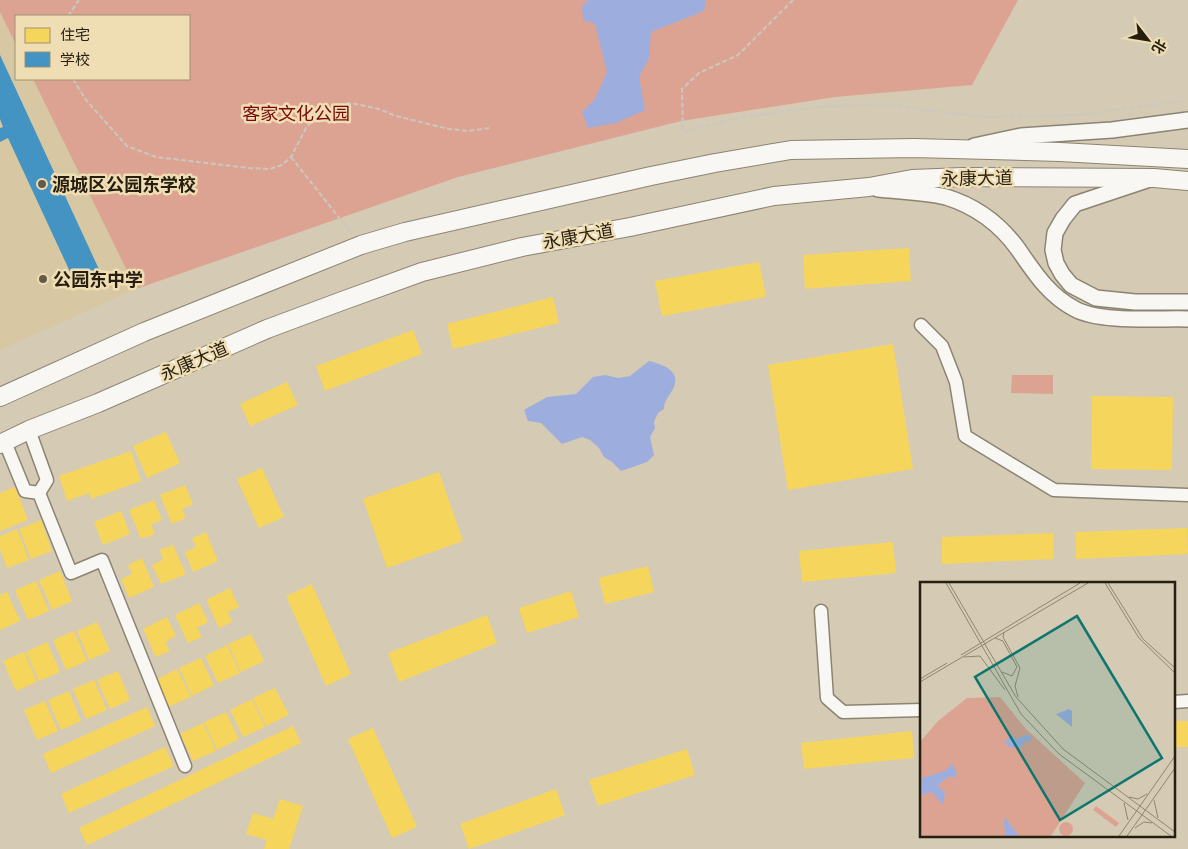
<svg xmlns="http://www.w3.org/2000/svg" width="1188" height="849" font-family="'Archivo Narrow','Noto Sans SC',sans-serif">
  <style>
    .built { fill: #d7c7a2 }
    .green { fill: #dda392 }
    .water { fill: #9daede }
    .homes { fill: #f6d55c }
    .schools { fill: #4393c3 }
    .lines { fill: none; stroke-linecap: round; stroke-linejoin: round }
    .minor-casing { stroke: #8b8472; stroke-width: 15 }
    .tertiary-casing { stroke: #8b8472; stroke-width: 18 }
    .secondary-casing { stroke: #8b8472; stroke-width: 20 }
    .path { stroke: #cac8c1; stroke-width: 2; stroke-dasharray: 5 2.5; stroke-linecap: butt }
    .minor { stroke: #f9f7f4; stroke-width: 12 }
    .tertiary { stroke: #f9f7f4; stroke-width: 15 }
    .secondary { stroke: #f9f7f4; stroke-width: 18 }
    .poi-dot { fill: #635b49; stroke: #efddb4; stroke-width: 2 }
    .labels { text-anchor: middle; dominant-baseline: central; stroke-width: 5; stroke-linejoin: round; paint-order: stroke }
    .park-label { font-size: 18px; fill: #78080a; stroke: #efddb4 }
    .street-label { font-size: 18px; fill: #261f10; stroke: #efddb4 }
    .poi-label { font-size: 18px; font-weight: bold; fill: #261f10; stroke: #efddb4; text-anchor: start }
    .inset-road { fill: none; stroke: #8f8672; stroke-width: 1 }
    .view { fill: #0f766e; fill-opacity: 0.15; stroke: #0f766e; stroke-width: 2.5 }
    .inset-edge { fill: none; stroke: #261f10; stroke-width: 2.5 }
  </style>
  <rect width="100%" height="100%" fill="#d5cbb4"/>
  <path class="built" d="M0 12 16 45V79H33L136 289 0 350Z"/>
  <g class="green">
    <path d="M0 0H1018L972 85 835 97 681 121 458 177 136 289 33 79H189V16H16V45L0 12Z"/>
    <path d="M1012 375H1053V394L1011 393Z"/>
  </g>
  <g class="water">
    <path d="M588 0H706L704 11 651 32 649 58 639 77 645 110 616 123 588 128 582 112 595 99 607 72 595 24 583 20 582 6Z"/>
    <path d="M649 361C661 364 681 370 674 387 670 396 664 399 664 409L658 413 654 422 655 428 650 437 654 455 647 462 621 471 612 462 604 457 599 448 590 440 582 437 562 444 541 423 528 421 524 410 547 397 576 394 593 377 605 375 618 378 630 376Z"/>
  </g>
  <g class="homes">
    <path d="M909 248 911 281 805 289 803 255Z"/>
    <path d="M759 262 766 297 662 316 655 281Z"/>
    <path d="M553 297 559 323 453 349 447 324Z"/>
    <path d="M413 330 422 354 325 391 316 366Z"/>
    <path d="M893 344 913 469 788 490 768 365Z"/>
    <path d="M287 382 298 405 250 426 240 404Z"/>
    <path d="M1092 396 1173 397 1172 470 1091 469Z"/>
    <path d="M166 432 180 463 147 478 133 446Z"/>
    <path d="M131 451 141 481 91 499 89 493 67 501 59 476Z"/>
    <path d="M262 468 284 517 259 528 237 479Z"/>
    <path d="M439 472 463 541 387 568 363 499Z"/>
    <path d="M185 485 193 504 182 509 186 518 172 524 160 495Z"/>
    <path d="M15 487 28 520 0 531V493Z"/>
    <path d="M154 500 162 520 151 524 155 534 141 539 129 510Z"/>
    <path d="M121 511 130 534 103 545 94 522Z"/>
    <path d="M41 520 52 551 31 559 19 529Z"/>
    <path d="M1187 528 1188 554 1076 559V532Z"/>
    <path d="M17 529 29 560 7 568 0 549V536Z"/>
    <path d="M206 532 218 561 193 572 185 552 196 547 192 538Z"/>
    <path d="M1053 533 1054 559 942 564V537Z"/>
    <path d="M893 542 896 573 802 582 799 551Z"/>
    <path d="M173 545 186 574 161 584 152 565 163 560 160 550Z"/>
    <path d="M142 558 154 587 129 598 121 579 132 574 128 565Z"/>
    <path d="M648 566 654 592 605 604 599 578Z"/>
    <path d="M60 571 72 601 52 610 39 580Z"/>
    <path d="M36 581 49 611 28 620 15 590Z"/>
    <path d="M312 584 351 674 326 686 286 596Z"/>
    <path d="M230 588 239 607 228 612 232 622 219 628 206 600Z"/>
    <path d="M571 591 579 617 527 633 519 608Z"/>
    <path d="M7 592 20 621 0 630V595Z"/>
    <path d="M199 603 208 622 197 628 202 637 188 643 175 615Z"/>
    <path d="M487 615 497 643 399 682 388 653Z"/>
    <path d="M167 617 176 636 165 642 170 651 156 657 143 629Z"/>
    <path d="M97 622 110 651 89 660 77 631Z"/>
    <path d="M74 631 87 661 66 670 53 640Z"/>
    <path d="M251 634 264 661 241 672 228 644Z"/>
    <path d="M47 642 60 672 39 681 26 652Z"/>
    <path d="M227 645 240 673 218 683 205 656Z"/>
    <path d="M24 652 37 682 16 691 3 661Z"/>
    <path d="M201 658 214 685 192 696 179 668Z"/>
    <path d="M177 669 191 697 168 707 155 680Z"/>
    <path d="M118 671 130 700 110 709 97 680Z"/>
    <path d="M94 680 107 710 86 719 73 689Z"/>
    <path d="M275 688 289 715 266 726 253 698Z"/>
    <path d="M69 691 81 721 61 730 48 700Z"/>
    <path d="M252 699 265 727 243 737 230 710Z"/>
    <path d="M45 701 58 731 37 740 24 710Z"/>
    <path d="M147 707 155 726 51 773 43 754Z"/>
    <path d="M226 712 239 739 217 750 204 722Z"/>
    <rect x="1174" y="721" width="14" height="26"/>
    <path d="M203 723 216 751 193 761 180 734Z"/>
    <path d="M293 726 301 743 87 845 79 828Z"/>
    <path d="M373 728 417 827 392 838 348 739Z"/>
    <path d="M912 731 914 758 804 769 801 743Z"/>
    <path d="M165 747 174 766 69 813 61 794Z"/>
    <path d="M687 749 695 775 598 806 589 780Z"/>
    <path d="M556 789 565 815 469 849 460 824Z"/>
    <path d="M280 799 303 806 289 849H264L267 840 246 834 253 813 273 819Z"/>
  </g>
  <path class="schools" d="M0 55 103 278 78 289 8 138 0 142V128L3 127 0 119Z"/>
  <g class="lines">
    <defs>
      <g id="minor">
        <path d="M921 325 942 346 956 382 965 436 1054 490 1188 495"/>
        <path d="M29 430 47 480 39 493"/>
        <path d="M5 442 25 491 39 493 71 573 102 560 185 766"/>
        <path d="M821 611 827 698 843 712 922 710"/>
        <path d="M1174 702 1188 701"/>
      </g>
      <g id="tertiary">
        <path d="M974 146 1021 136 1112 130 1188 120"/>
        <path d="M1147 180 1075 204 1063 219 1055 233 1053 250 1056 263 1062 274 1071 285 1096 298 1135 302H1188"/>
        <path d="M878 189C898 191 926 192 946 197 975 206 1000 224 1018 249 1034 272 1049 296 1075 309 1100 323 1159 318 1188 319"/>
      </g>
      <g id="secondary">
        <path d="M0 397 144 332 361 245 405 232 651 176 715 163 791 150 914 148 1060 152 1188 159"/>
        <path d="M0 444 29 430 98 403 267 329 342 301 422 272 522 247 630 227 774 196 869 187 912 179 963 177 1154 178 1188 181"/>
      </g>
    </defs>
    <use href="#minor" class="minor-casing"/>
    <use href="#tertiary" class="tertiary-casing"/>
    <use href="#secondary" class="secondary-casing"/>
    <g class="path">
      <path d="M793 0 738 55 699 73 682 89 683 132 732 119 816 107 890 104 930 111 988 117 1079 115 1188 100"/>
      <path d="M68 16 79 0"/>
      <path d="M73 79 86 100 127 146 156 157 249 168 270 169 282 165 291 157 306 128 316 116 337 105 351 103 379 109 396 116 449 129 468 131 489 128"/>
      <path d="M291 157 352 234"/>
    </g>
    <use href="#minor" class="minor"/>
    <use href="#tertiary" class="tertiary"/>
    <use href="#secondary" class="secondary"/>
  </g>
  <g class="poi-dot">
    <circle cx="42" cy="184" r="5"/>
    <circle cx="43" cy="279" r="5"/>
  </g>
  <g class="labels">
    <g class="park-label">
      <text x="296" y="113">客家文化公园</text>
    </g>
    <g class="street-label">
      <text transform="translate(977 178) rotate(-1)">永康大道</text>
      <text transform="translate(578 236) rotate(-10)">永康大道</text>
      <text transform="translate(194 361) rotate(-23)">永康大道</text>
    </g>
    <g class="poi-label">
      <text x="52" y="184">源城区公园东学校</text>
      <text x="53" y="279">公园东中学</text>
    </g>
  </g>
  <g transform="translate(920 582)">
    <rect width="255" height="255" fill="#d5cbb4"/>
    <path d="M80 115 106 147 165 201 131 254H0V160L18 139 47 116ZM176 224 199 241 196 245 173 228ZM139 247a7 7 0 1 1 14 0a7 7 0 1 1-14 0Z" fill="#dda392"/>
    <path d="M149 127 152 129V145L136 132ZM91 152 97 157 107 152 113 158 105 160 99 167 87 164 85 160ZM33 181 37 195H28L18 203 25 212 23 223 12 210 1 213 2 196 25 189ZM84 236 87 238 99 254H85Z" fill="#9daede"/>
    <path class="inset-road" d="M26 1 73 83M29 1 76 81M185 1 219 56 255 91M188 1 223 57 255 86M84 50 83 55 100 86 95 104 98 115M75 56 83 59 97 85 92 94 82 90M41 73 160 1M44 75 60 74 85 108M76 81 96 115 143 167 255 250M73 83 101 132 139 172 251 254M0 97 27 81M0 100 168 1M209 215 218 217 227 212M234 218 238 236M204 221 208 238M215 246 224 240 232 241M199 254 255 174M207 254 255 186"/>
    <path class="view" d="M157 34 242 176 140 238 55 95Z"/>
    <rect width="255" height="255" class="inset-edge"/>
  </g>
  <rect x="15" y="15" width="175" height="65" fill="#efddb4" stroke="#9f9172"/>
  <rect x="25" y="28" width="25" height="15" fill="#f6d55c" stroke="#9f9172"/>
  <text x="60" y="40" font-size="15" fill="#261f10">住宅</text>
  <rect x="25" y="52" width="25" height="15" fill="#4393c3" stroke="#9f9172"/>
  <text x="60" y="65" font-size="15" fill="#261f10">学校</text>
  <g transform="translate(1148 40) rotate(121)" stroke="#efddb4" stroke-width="4" paint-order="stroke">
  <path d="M0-4L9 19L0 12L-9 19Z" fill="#261f10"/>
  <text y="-8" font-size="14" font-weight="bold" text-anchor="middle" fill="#261f10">北</text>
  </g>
</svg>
